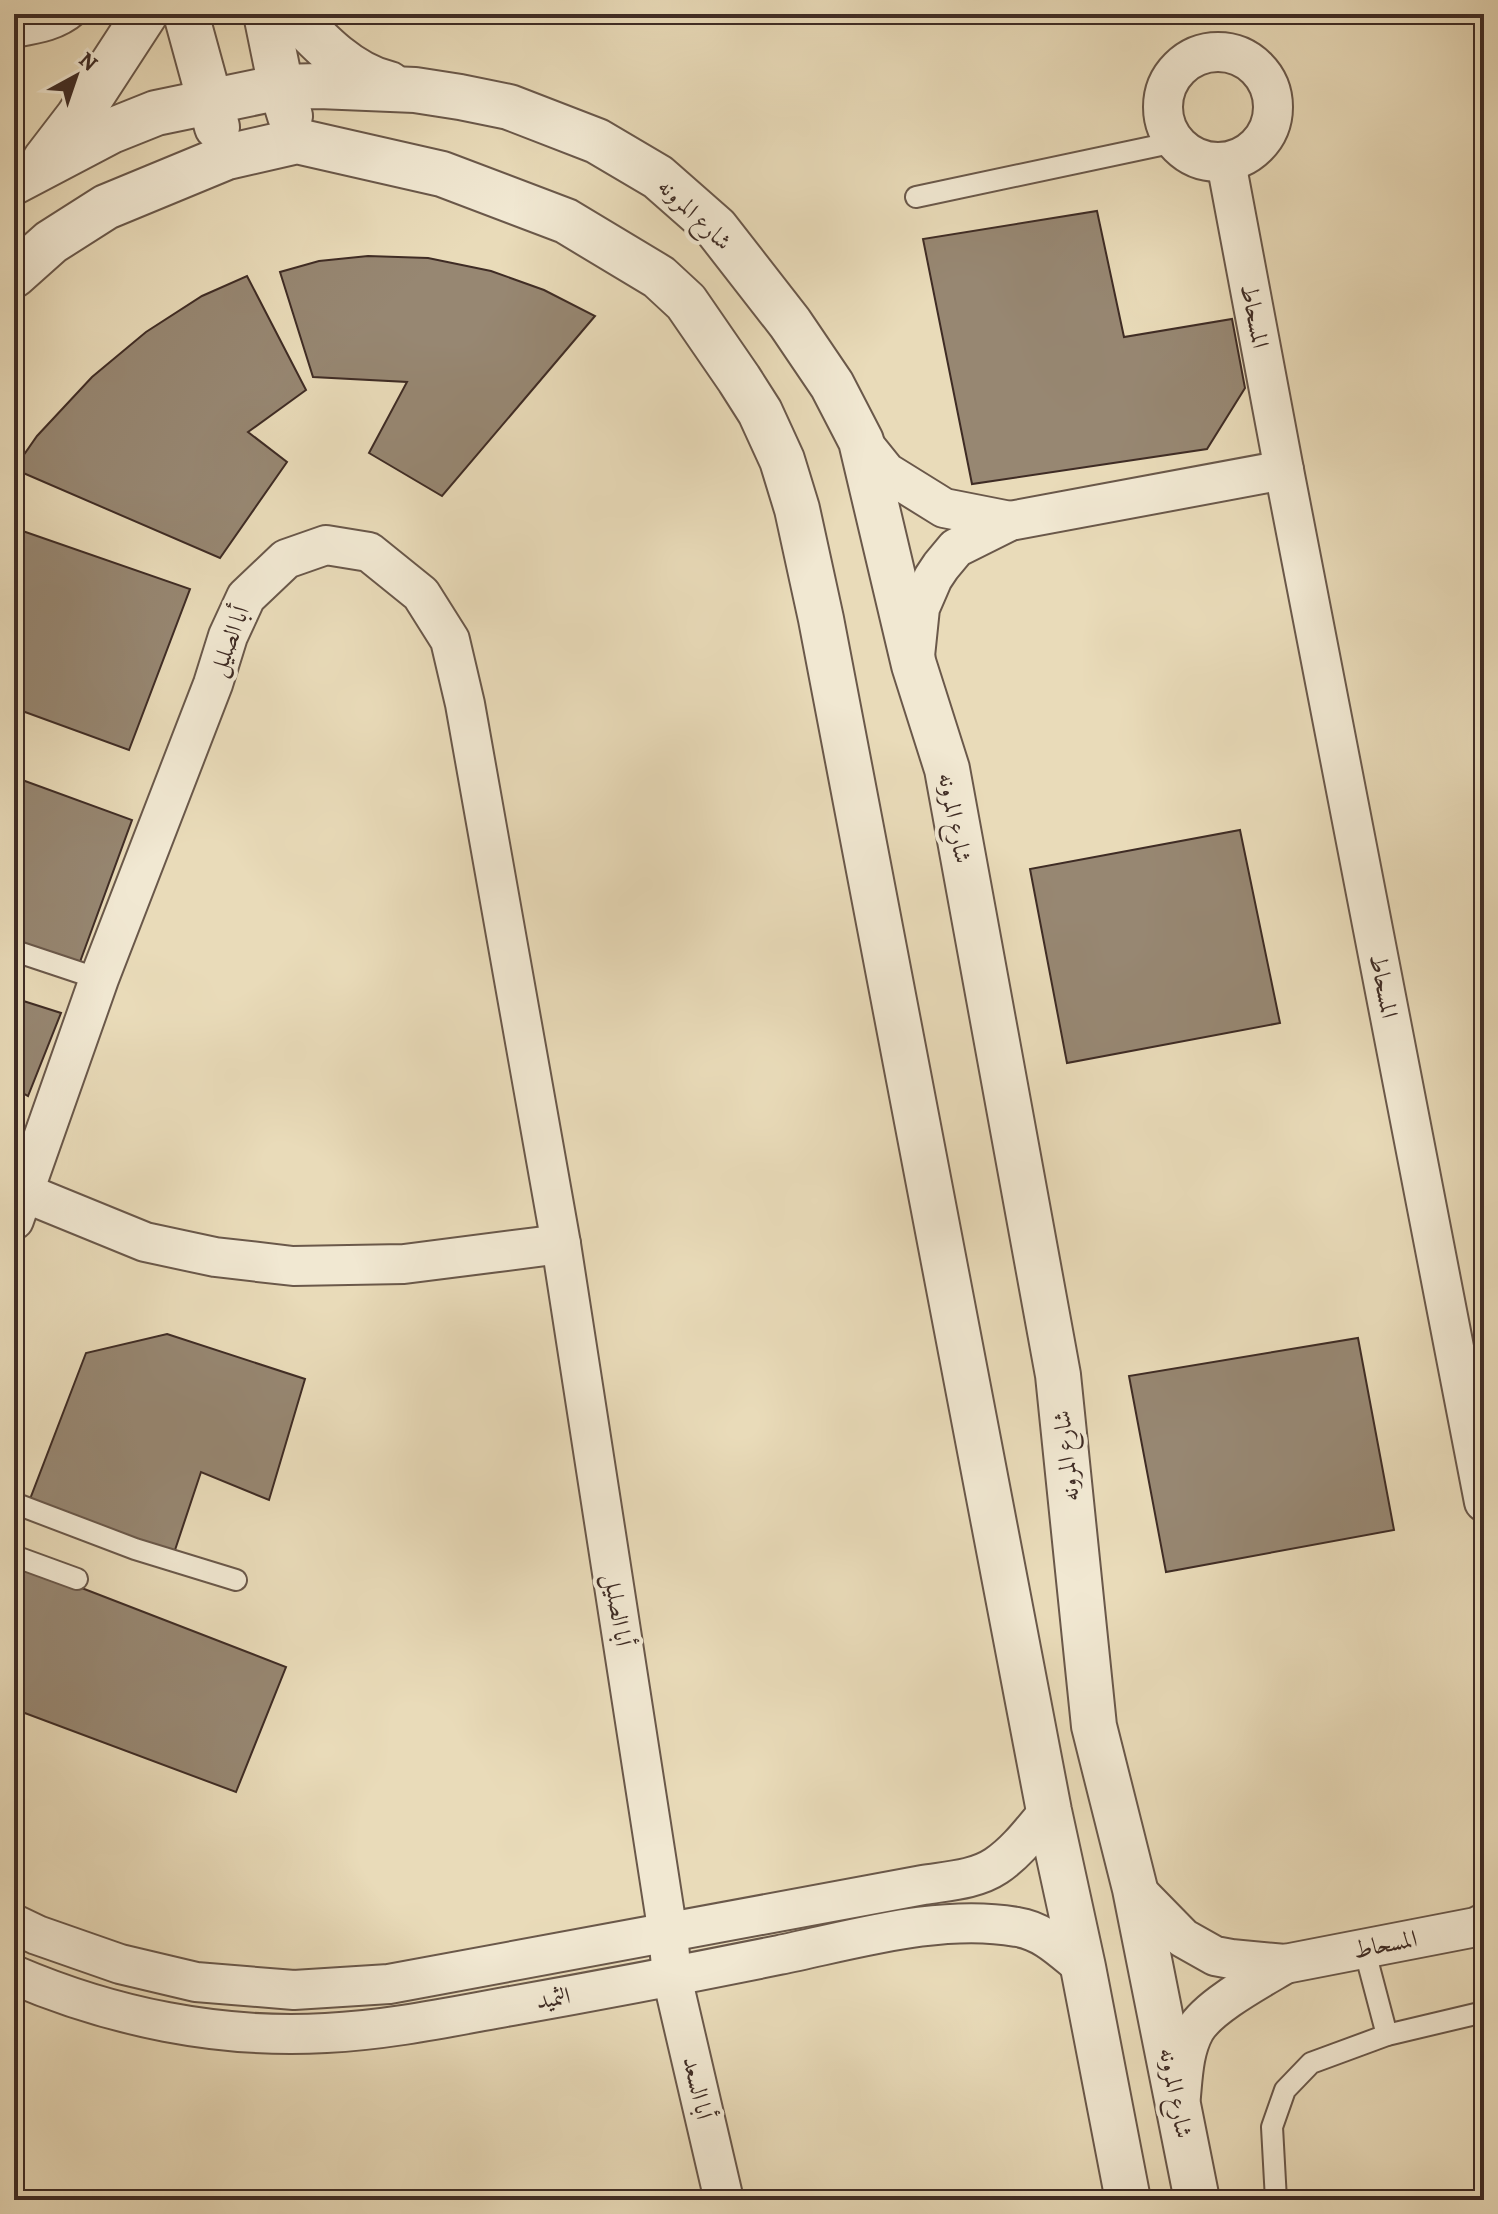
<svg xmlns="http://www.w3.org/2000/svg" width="1498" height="2214" font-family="Alegreya,Amiri,serif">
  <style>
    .building { fill: #978772; stroke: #3f2c25; stroke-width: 2 }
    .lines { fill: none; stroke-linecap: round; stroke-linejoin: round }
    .service-casing { stroke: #6a584a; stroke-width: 24 }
    .minor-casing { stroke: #6a584a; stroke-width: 42 }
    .tertiary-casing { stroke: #6a584a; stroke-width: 48 }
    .service { stroke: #f1e8d2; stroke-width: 20 }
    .minor { stroke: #f1e8d2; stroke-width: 38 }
    .tertiary { stroke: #f1e8d2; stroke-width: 44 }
    .labels { text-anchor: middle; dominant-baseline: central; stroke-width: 8; stroke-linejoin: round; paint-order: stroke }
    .street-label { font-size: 24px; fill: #3f2c25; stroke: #f1e8d2 }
  </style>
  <rect width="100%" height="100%" fill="#e9dbb9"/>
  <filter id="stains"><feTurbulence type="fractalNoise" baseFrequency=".0025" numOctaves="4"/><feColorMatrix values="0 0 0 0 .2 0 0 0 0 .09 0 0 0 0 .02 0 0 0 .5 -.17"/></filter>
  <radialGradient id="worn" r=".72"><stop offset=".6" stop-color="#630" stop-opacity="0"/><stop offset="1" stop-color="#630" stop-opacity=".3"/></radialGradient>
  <g class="building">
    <path d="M1097 211 1124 337 1232 319 1245 388 1207 449 972 484 923 239Z"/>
    <path d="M368 256 428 258 491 271 544 290 595 316 442 496 369 453 407 382 313 377 280 272 319 261Z"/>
    <path d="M247 276 306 390 248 432 287 462 220 558 14 469 37 436 92 377 146 332 202 296Z"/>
    <path d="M14 528 190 589 129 750 14 708Z"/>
    <path d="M14 777 132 820 77 970 14 947Z"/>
    <path d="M1240 830 1280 1023 1067 1063 1030 869Z"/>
    <path d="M14 998 61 1013 28 1096 14 1088Z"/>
    <path d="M167 1334 305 1379 269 1500 201 1472 173 1556 27 1507 86 1353Z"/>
    <path d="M1358 1338 1394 1530 1166 1572 1129 1376Z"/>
    <path d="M17 1563 286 1667 236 1792 14 1709V1569Z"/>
  </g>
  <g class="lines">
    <defs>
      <g id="service">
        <path d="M14 37C37 33 59 30 77 14"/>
        <path d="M916 197 1175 142"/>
        <path d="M18 952 99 979"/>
        <path d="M14 1503 135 1549 236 1580"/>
        <path d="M14 1556 77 1579"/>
        <path d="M1364 1948 1387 2035"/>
        <path d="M1276 2200 1272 2127 1285 2090 1311 2063 1387 2035 1484 2012"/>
      </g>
      <g id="minor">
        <circle cx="1218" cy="107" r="55"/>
        <path d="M1226 162 1284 470 1484 1502"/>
        <path d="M861 441 886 472 944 508 1010 521"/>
        <path d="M915 656 920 608 933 578 941 566 956 548 1010 521 1284 470"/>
        <path d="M25 1193 145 1242 215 1257 293 1266 404 1264 561 1244"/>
        <path d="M14 1220 99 979 213 684 228 636 246 597 286 559 326 545 369 552 421 594 450 640 465 704 561 1244 668 1934 672 1977 724 2200"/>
        <path d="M1135 1889 1183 1938 1215 1956 1231 1959 1285 1964 1476 1927 1484 1923"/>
        <path d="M14 1924 37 1935 120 1964 196 1982 294 1990 389 1984 923 1885C947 1881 975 1880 996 1866 1017 1852 1033 1830 1049 1811"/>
        <path d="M14 1975C112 2017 219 2039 326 2033 389 2030 450 2017 511 2006 601 1990 690 1973 779 1955 853 1940 941 1913 1017 1927 1044 1931 1063 1951 1083 1967"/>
        <path d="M1181 2096C1183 2074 1184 2050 1195 2030 1209 2006 1260 1979 1285 1964"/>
      </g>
      <g id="tertiary">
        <path d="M186 14 217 127"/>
        <path d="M266 14 281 87 290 116"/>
        <path d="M293 14C319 42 350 75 389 84"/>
        <path d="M45 160 78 117 145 14"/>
        <path d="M14 182 111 131 156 113 281 87 319 86 415 90 460 97 509 107 597 141 658 177 716 228 790 323 832 385 861 441 914 665 947 769 1058 1375 1094 1726 1135 1889 1197 2200"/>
        <path d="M14 275 51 242 106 207 227 157 297 141 442 174 566 221 659 277 686 302 739 379 760 412 782 460 797 509 821 619 1049 1811 1083 1967 1128 2200"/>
      </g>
    </defs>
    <use href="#service" class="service-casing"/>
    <use href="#minor" class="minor-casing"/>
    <use href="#tertiary" class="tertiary-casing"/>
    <use href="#service" class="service"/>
    <use href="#minor" class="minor"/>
    <use href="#tertiary" class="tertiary"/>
  </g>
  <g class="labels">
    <g class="street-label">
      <text transform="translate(695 214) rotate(44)">شارع المرونه</text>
      <text transform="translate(1255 316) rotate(79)">المسحاط</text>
      <text transform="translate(229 641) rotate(-69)">أبا الصليل</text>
      <text transform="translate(955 818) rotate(79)">شارع المرونه</text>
      <text transform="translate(1384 986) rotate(79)">المسحاط</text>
      <text transform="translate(1066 1456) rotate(-96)">شارع المرونه</text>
      <text transform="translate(618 1610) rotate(81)">أبا الصليل</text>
      <text transform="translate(1385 1944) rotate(-11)">المسحاط</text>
      <text transform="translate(553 1998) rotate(-10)">الثميد</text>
      <text transform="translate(698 2088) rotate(77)">أبا السعد</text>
      <text transform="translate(1176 2093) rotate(79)">شارع المرونه</text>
    </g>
  </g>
  <rect width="1498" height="2214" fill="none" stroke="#e9dbb9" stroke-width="48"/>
  <rect x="16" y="16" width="1466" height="2182" fill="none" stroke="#3f2c25" stroke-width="4"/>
  <rect x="24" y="24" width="1450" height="2166" fill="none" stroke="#3f2c25" stroke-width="2"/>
  <g transform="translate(76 76) rotate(40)" stroke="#f1e8d2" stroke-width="6" paint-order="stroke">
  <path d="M0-6L14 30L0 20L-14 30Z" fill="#3f2c25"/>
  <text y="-12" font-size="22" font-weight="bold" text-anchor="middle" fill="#3f2c25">N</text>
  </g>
  <rect width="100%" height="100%" filter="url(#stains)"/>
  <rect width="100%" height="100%" fill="url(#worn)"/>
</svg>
